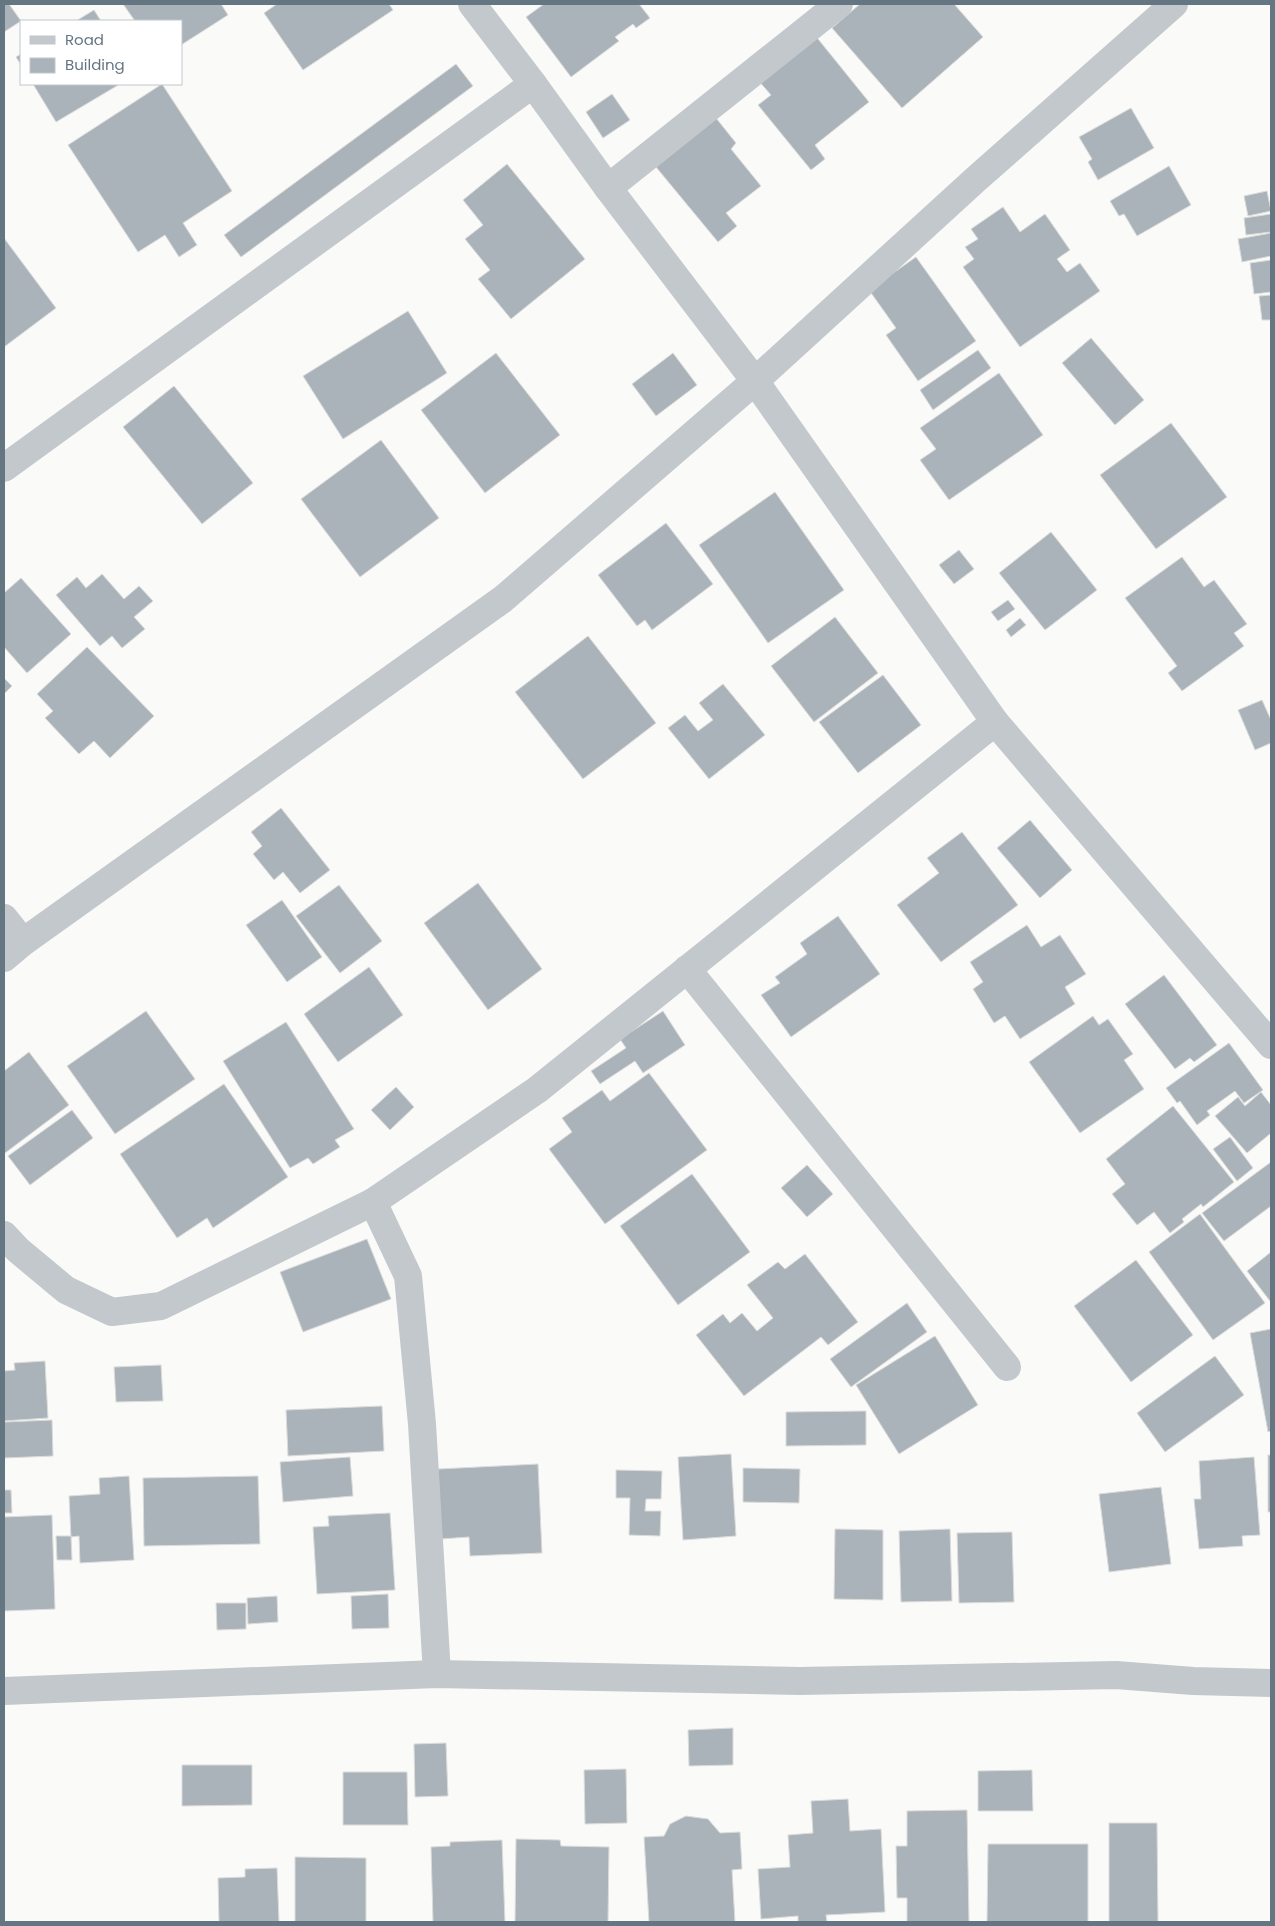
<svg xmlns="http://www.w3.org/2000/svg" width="1275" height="1926" font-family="Poppins,sans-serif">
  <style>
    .building { fill: #aab3b9; stroke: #dcdcda }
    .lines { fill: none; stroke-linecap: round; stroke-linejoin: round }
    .minor { stroke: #c3c8cc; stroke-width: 28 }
  </style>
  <rect width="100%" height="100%" fill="#fafaf8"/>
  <g class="building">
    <path d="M4 4H9L21 21 4 32Z"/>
    <path d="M123 4H221L228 15 181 45V21H135Z"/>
    <path d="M277 4H389L393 10 303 70 264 13Z"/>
    <path d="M544 4H639L650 18 636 28 633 24 615 37 619 41 571 77 526 17Z"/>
    <path d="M860 4H954L983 37 902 108 832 28Z"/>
    <path d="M94 10 101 21H76Z"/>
    <path d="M814 34 869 102 815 145 825 159 811 170 758 105 771 95 757 79Z"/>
    <path d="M21 54V65L16 57Z"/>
    <path d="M456 64 473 86 241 257 224 235Z"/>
    <path d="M33 84H120L56 122Z"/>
    <path d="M162 84 232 191 183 223 197 245 179 257 165 235 138 252 68 145Z"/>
    <path d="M612 94 630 120 603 138 586 112Z"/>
    <path d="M1131 108 1154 148 1098 180 1088 162 1092 159 1079 137Z"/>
    <path d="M716 118 736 143 731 149 761 186 726 213 737 226 718 242 656 167Z"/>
    <path d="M507 164 585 259 511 319 478 279 490 270 465 239 483 225 463 200Z"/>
    <path d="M1169 166 1191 205 1137 236 1124 214 1119 216 1110 201Z"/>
    <path d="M1267 191 1271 211 1248 216 1244 196Z"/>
    <path d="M1003 207 1020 232 1045 214 1070 250 1057 259 1067 272 1080 263 1100 291 1020 347 963 267 974 259 965 247 978 239 971 229Z"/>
    <path d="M1271 214V232L1246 235 1244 218Z"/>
    <path d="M1271 233V256L1242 262 1238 239Z"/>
    <path d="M4 238 56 308 4 347Z"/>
    <path d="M916 257 976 341 918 381 886 335 896 328 869 290Z"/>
    <path d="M1271 260V292L1254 294 1250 263Z"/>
    <path d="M1271 295V320H1262L1259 296Z"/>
    <path d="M408 311 447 373 343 439 303 376Z"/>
    <path d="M1091 338 1144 400 1115 425 1062 363Z"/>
    <path d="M978 350 991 368 933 410 920 390Z"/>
    <path d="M496 353 560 435 485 493 421 410Z"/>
    <path d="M673 353 697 385 656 416 632 384Z"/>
    <path d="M999 373 1043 435 949 500 920 460 936 449 920 428Z"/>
    <path d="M174 386 253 483 202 524 123 427Z"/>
    <path d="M1171 423 1227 497 1156 549 1100 475Z"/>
    <path d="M381 440 439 518 360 577 301 499Z"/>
    <path d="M775 492 844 590 768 643 699 545Z"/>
    <path d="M666 523 713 584 652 630 645 620 637 626 598 575Z"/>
    <path d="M1051 532 1097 590 1045 630 999 573Z"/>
    <path d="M959 550 974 569 954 584 939 565Z"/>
    <path d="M1182 557 1204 587 1214 580 1247 624 1234 633 1244 646 1182 691 1168 673 1177 666 1125 598Z"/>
    <path d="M102 574 124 599 139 586 153 601 134 617 145 629 122 648 112 636 100 646 56 595 77 577 86 588Z"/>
    <path d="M21 578 71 634 27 673 4 647V593Z"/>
    <path d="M1008 600 1015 609 998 621 991 612Z"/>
    <path d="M835 617 878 673 814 722 771 666Z"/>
    <path d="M1020 618 1026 625 1011 637 1006 630Z"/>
    <path d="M588 636 656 723 583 779 515 692Z"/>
    <path d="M87 647 154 716 110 758 94 741 79 754 45 718 53 711 37 694Z"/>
    <path d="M883 675 921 725 858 773 819 722Z"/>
    <path d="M4 678 12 686 4 694Z"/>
    <path d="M723 684 765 735 709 779 668 728 685 715 698 731 713 720 699 703Z"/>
    <path d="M1262 700 1271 720V743L1255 750 1238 710Z"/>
    <path d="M281 808 330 870 300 893 283 872 274 880 253 854 262 846 251 832Z"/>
    <path d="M1030 820 1072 870 1040 898 997 848Z"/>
    <path d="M962 832 1018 905 941 962 897 905 939 873 927 858Z"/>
    <path d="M478 883 542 969 488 1010 424 923Z"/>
    <path d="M339 885 382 941 340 973 296 916Z"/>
    <path d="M282 900 322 957 287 982 246 925Z"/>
    <path d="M838 916 880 974 791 1037 761 995 780 983 775 977 807 954 800 943Z"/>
    <path d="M1027 925 1041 947 1060 935 1086 974 1065 987 1075 1004 1020 1039 1005 1016 994 1023 973 989 983 982 970 962Z"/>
    <path d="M369 967 403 1015 338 1062 304 1014Z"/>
    <path d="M1164 975 1217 1045 1194 1062 1190 1058 1175 1069 1125 1004Z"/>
    <path d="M146 1011 195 1079 115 1134 67 1066Z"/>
    <path d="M663 1011 685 1045 643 1073 635 1061 600 1084 591 1071 626 1048 620 1039Z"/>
    <path d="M1093 1016 1099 1025 1108 1019 1133 1054 1124 1060 1144 1089 1080 1133 1029 1062Z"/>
    <path d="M286 1022 354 1129 335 1140 340 1147 313 1164 308 1158 290 1168 223 1061Z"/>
    <path d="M1229 1043 1263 1090 1244 1103 1235 1091 1207 1111 1210 1115 1197 1125 1180 1101 1177 1103 1166 1088Z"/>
    <path d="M29 1052 69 1105 5 1153 4 1151V1071Z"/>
    <path d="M649 1073 707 1150 605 1224 549 1149 572 1132 562 1118 602 1090 610 1101Z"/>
    <path d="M224 1084 288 1177 213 1228 207 1218 177 1238 120 1154Z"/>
    <path d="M396 1087 414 1107 390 1130 371 1110Z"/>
    <path d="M1261 1092 1271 1105V1133L1247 1153 1215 1116 1238 1097 1245 1106Z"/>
    <path d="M1173 1106 1234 1182 1203 1207 1201 1204 1182 1219 1184 1222 1170 1233 1154 1212 1137 1225 1112 1194 1125 1184 1106 1159Z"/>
    <path d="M72 1110 93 1138 30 1185 8 1156Z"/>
    <path d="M1230 1137 1253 1168 1237 1181 1213 1149Z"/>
    <path d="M1271 1162V1206L1224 1241 1202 1213Z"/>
    <path d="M807 1165 833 1194 807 1217 781 1188Z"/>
    <path d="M692 1174 750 1252 678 1305 620 1226Z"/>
    <path d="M1200 1214 1265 1303 1213 1340 1149 1252Z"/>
    <path d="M367 1239 391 1299 303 1332 280 1272Z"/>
    <path d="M1271 1252V1300L1270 1301 1247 1271Z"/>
    <path d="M805 1254 858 1322 828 1345 821 1337 744 1396 696 1335 723 1314 730 1323 742 1313 757 1331 773 1318 747 1285 778 1262 785 1269Z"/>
    <path d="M1136 1260 1193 1335 1131 1382 1074 1306Z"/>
    <path d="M907 1303 927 1332 851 1387 830 1359Z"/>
    <path d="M1271 1329V1431L1268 1432 1250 1333Z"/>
    <path d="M935 1336 978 1405 899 1454 856 1385Z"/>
    <path d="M1215 1356 1244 1395 1165 1452 1137 1413Z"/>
    <path d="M45 1361 48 1418 4 1421V1371L15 1370 14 1363Z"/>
    <path d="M161 1365 163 1401 116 1402 114 1367Z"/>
    <path d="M382 1406 384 1451 288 1456 286 1410Z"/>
    <path d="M866 1411V1445L786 1446V1412Z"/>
    <path d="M52 1420 53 1456 4 1458V1422Z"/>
    <path d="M731 1454 736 1536 683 1540 678 1457Z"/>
    <rect x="1268" y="1455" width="3" height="57"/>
    <path d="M350 1457 353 1496 283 1502 280 1462Z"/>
    <path d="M1254 1457 1260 1535 1242 1536 1243 1546 1199 1549 1194 1499H1201L1199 1461Z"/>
    <path d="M538 1464 542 1553 470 1556 469 1537 441 1539 438 1469Z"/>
    <path d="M743 1468 800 1469 799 1503 743 1502Z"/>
    <path d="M616 1470 662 1471 661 1499H646L645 1511H661L660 1536 629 1535 630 1498H616Z"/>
    <path d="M129 1476 134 1560 80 1563 79 1536 71 1537 69 1496 100 1494 99 1478Z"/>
    <path d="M258 1476 260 1544 144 1546 143 1478Z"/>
    <path d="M1161 1487 1171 1564 1109 1572 1099 1494Z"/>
    <path d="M4 1490H11L12 1513H4Z"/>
    <path d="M390 1513 395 1590 317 1594 313 1527 329 1526 328 1516Z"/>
    <path d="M52 1515 55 1609 4 1611V1517Z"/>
    <path d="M835 1529 883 1530V1600L834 1599Z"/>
    <path d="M950 1529 952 1601 901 1602 899 1531Z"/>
    <path d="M1012 1532 1014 1602 959 1603 957 1533Z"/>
    <path d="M56 1536H71L72 1560H57Z"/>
    <path d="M388 1594 389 1628 352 1629 351 1596Z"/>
    <path d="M277 1596 278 1622 248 1624 247 1598Z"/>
    <path d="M216 1603H246V1629L217 1630Z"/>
    <path d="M733 1728V1765L689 1766 688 1730Z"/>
    <path d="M446 1743 448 1796 415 1797 414 1744Z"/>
    <path d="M182 1765H252V1805L182 1806Z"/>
    <path d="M626 1769 627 1823 585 1824 584 1770Z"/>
    <path d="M1032 1770 1033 1811H978V1771Z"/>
    <path d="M343 1772H407L408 1825H343Z"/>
    <path d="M848 1799 850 1831 881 1829 885 1912 826 1915 827 1922H798V1916L761 1919 758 1869 790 1867 788 1835 813 1833 811 1801Z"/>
    <path d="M967 1810 969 1922H907V1898H897L896 1846H907V1811Z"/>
    <path d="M686 1816 708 1819 720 1833 740 1832 742 1869 732 1870 735 1922H649L644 1837 664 1836 670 1824Z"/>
    <path d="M1109 1823H1157L1158 1922H1109Z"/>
    <path d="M516 1839 560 1840 561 1846 609 1847 608 1922H515Z"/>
    <path d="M502 1840 505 1922H433L431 1847 450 1846V1842Z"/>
    <path d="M988 1844H1088V1922H987Z"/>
    <path d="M295 1857 366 1858V1922H295Z"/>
    <path d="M277 1868 279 1922H219L218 1878 245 1877V1869Z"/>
  </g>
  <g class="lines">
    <g class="minor">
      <path d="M472 4 533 84 608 188 755 381 995 722 1271 1045"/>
      <path d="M608 188 839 4"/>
      <path d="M4 468 533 84"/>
      <path d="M4 918 23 942"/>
      <path d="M4 958 23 942 503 599 755 381 975 180 1174 4"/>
      <path d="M687 969 1007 1367"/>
      <path d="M373 1202 408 1276 422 1424 437 1674"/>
      <path d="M4 1235 18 1250 66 1290 112 1312 161 1306 373 1202 537 1090 995 722"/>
      <path d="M4 1691 437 1674 800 1681 1116 1675 1193 1681 1271 1683"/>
    </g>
  </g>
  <rect width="1275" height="1926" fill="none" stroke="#657683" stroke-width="10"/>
  <rect x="20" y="20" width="162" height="65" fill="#ffffff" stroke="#c1c8cd"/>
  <rect x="30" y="36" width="25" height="8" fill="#c3c8cc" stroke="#c1c8cd"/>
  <text x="65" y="45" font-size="15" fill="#657683">Road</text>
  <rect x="30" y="58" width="25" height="15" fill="#aab3b9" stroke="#c1c8cd"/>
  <text x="65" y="70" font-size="15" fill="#657683">Building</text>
</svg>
